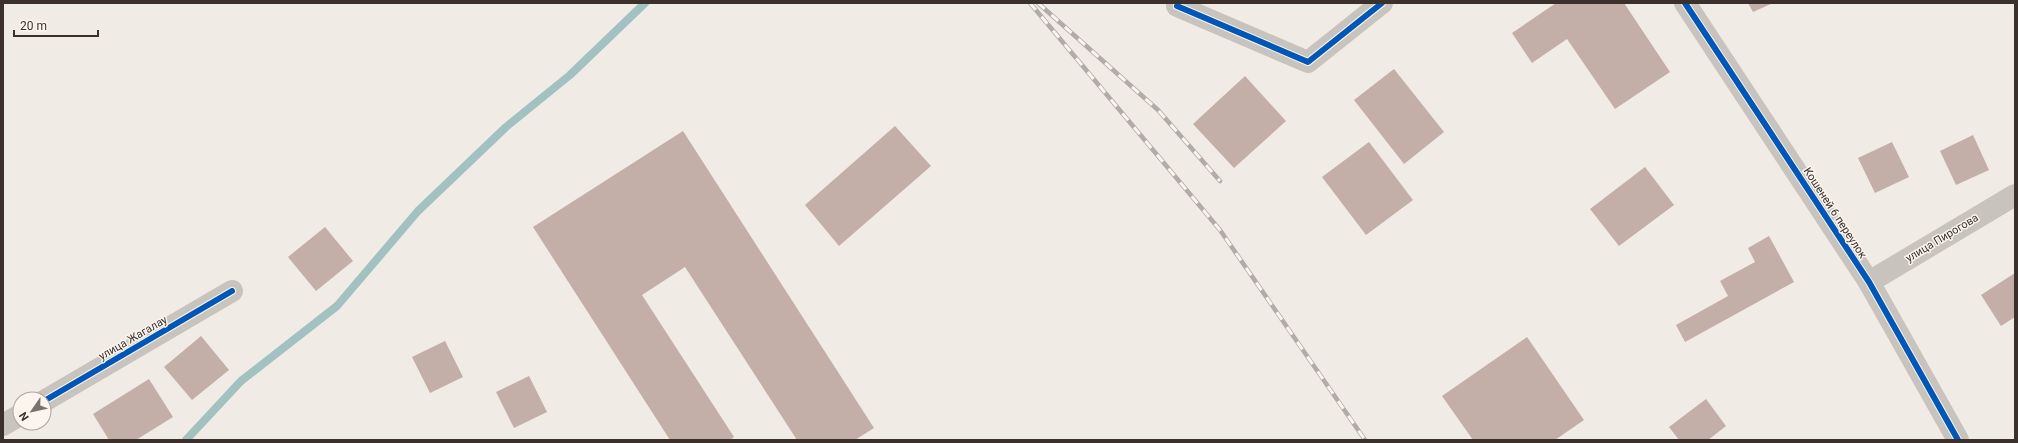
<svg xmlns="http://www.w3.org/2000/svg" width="2018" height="443" font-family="Roboto,sans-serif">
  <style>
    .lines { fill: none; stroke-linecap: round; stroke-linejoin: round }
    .stream { stroke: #a1c2c1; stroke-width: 8 }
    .building { fill: #c3afa7 }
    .minor { stroke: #c9c3be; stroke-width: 22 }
    .rail-casing { stroke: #b1aca8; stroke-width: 4.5 }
    .rail { stroke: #fbf5ee; stroke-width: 3; stroke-dasharray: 9; stroke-linecap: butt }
    .cycleway-casing { stroke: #fbf5ee; stroke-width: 8 }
    .cycleway { stroke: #0057b8; stroke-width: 6 }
    .labels { text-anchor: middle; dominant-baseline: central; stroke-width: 3; stroke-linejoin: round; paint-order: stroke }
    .street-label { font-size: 11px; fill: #3b302b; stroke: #fbf5ee }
  </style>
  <rect width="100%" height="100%" fill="#f0ebe5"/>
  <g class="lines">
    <path class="stream" d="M186 440 241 381 337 306 418 211 506 127 570 75 645 3"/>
  </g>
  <g class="building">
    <path d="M1556 3H1624L1670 72 1615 109 1567 39 1532 63 1512 33Z"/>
    <path d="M1748 3H1773L1753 12Z"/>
    <path d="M1394 69 1444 132 1404 164 1354 100Z"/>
    <path d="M1245 76 1286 121 1234 168 1193 124Z"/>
    <path d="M895 126 931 166 839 246 805 205Z"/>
    <path d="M683 131 874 428 855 440H797L685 267 642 295 734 437 730 440H670L533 227Z"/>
    <path d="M1973 135 1989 170 1956 185 1940 151Z"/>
    <path d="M1369 142 1413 200 1366 235 1322 177Z"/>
    <path d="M1892 142 1909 177 1875 193 1858 158Z"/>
    <path d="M1645 167 1674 205 1619 246 1590 209Z"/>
    <path d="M325 227 353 261 316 291 288 257Z"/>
    <path d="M1769 236 1794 282 1685 342 1676 325 1728 296 1720 281 1755 262 1748 248Z"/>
    <path d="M2015 273V317L2001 326 1981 295Z"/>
    <path d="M201 336 229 370 192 400 164 367Z"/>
    <path d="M1527 337 1584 420 1555 440H1473L1442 396Z"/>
    <path d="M445 341 463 377 430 393 412 357Z"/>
    <path d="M529 376 547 412 514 428 496 392Z"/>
    <path d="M149 379 173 417 136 440H109L93 414Z"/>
    <path d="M1706 399 1726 426 1708 440H1679L1669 427Z"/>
  </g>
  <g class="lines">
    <g class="minor">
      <path d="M1685 3 1869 282 1958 440"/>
      <path d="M1177 6 1308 62 1382 3"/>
      <path d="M1869 282 2015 195"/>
      <path d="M44 401 232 291"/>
      <path d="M3 425 20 415"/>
    </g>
    <defs>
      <g id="rail">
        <path d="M1030 3 1220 230 1365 440"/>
        <path d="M1038 3 1158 110 1220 181"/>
      </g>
    </defs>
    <use href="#rail" class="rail-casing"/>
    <use href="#rail" class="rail"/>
    <defs>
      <g id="cycleway">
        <path d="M1685 3 1869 282 1958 440"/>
        <path d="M1177 6 1308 62 1382 3"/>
        <path d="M44 401 232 291"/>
      </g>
    </defs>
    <use href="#cycleway" class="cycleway-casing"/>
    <use href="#cycleway" class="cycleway"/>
  </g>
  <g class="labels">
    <g class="street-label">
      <text transform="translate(1835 213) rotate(57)">Кошеней 6 переулок</text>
      <text transform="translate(1942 238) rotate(-31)">улица Пирогова</text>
      <text transform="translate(133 338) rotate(-30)">улица Жагалау</text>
    </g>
  </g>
  <rect width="2018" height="443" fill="none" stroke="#3b302b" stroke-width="8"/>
  <g transform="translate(32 411) rotate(236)"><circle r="19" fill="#fbf5ee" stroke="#aea6a0"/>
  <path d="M0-3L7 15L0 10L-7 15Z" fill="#7a716c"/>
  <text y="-6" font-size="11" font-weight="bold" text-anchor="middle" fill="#3b302b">N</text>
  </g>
  <path d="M14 30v6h84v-6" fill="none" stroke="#3b302b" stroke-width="2"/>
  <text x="20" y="30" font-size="12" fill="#3b302b" stroke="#fbf5ee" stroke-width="3" paint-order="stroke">20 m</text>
</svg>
